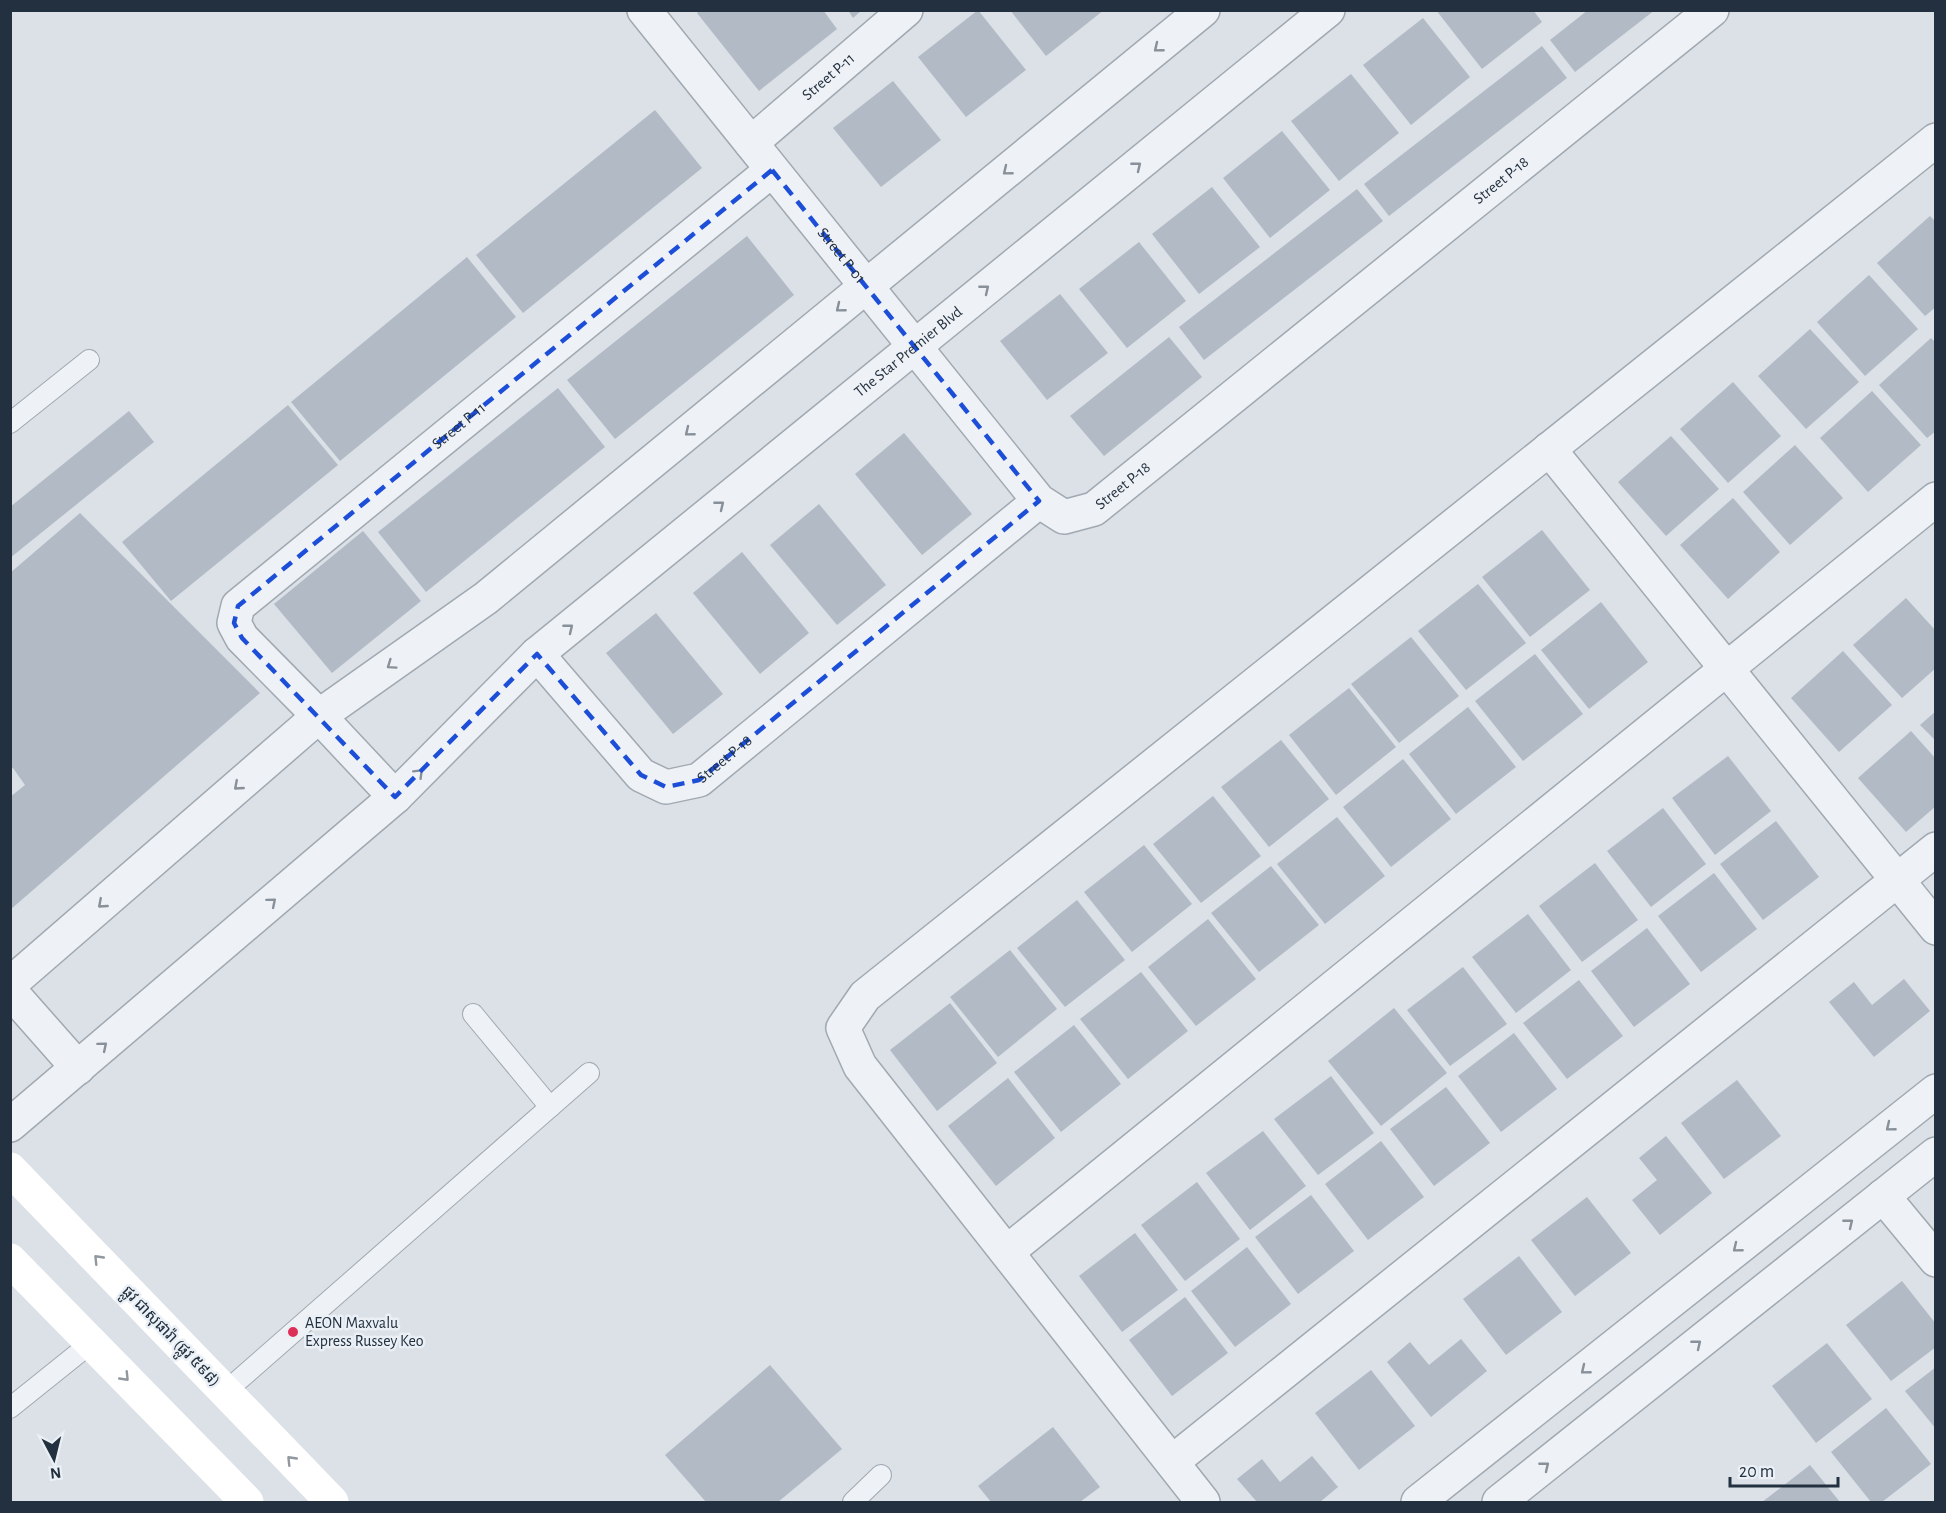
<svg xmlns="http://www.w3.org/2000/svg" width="1946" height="1513" font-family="'Alegreya Sans','Noto Sans Khmer',sans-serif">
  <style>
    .building { fill: #b2bac5 }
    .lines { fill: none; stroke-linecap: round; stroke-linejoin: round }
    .lane-casing { stroke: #a0a8b1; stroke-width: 22 }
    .street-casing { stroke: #a0a8b1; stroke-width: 36 }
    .lane { stroke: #eef1f5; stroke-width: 20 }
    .street { stroke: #eef1f5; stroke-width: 33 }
    .secondary { stroke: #fff; stroke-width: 33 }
    .oneway { stroke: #88909a }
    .oneway2 { stroke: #91989f }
    .marked { fill: none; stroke: #1d4ed8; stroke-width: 4.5; stroke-dasharray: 12 8; stroke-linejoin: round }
    .poi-dot { fill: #dd3058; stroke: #eaf0f5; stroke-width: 2 }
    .labels { text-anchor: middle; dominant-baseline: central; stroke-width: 5; stroke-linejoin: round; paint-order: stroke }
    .street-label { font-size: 16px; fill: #23303f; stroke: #eaf0f5 }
    .poi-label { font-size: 16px; fill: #23303f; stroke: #eaf0f5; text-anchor: start }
  </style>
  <rect width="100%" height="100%" fill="#dbe1e7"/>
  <g class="building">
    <path d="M700 10H823L837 29 759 91 697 13Z"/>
    <path d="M848 10H862L853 18Z"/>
    <path d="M978 10 1026 70 966 117 918 57Z"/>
    <path d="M1010 10H1104L1046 56Z"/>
    <path d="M1436 10H1533L1542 22 1482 69Z"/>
    <path d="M1588 10H1655L1575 72 1550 40Z"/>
    <path d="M1423 18 1470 77 1411 125 1363 65Z"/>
    <path d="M1542 46 1567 78 1389 216 1364 184Z"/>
    <path d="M1351 74 1399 133 1339 181 1291 121Z"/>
    <path d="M893 81 941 140 881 187 833 128Z"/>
    <path d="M655 110 702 168 523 313 476 255Z"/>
    <path d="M1282 131 1330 190 1270 238 1223 178Z"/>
    <path d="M1212 187 1260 247 1199 294 1152 234Z"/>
    <path d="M1357 189 1383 221 1204 360 1179 327Z"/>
    <path d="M1930 216 1936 222V307L1925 316 1877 263Z"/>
    <path d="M747 236 794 295 615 439 567 380Z"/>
    <path d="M1139 242 1186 301 1127 348 1079 289Z"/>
    <path d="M467 257 516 317 340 461 291 402Z"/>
    <path d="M1869 275 1918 329 1865 376 1817 322Z"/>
    <path d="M1060 294 1108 353 1047 400 1000 341Z"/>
    <path d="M1810 329 1859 382 1806 429 1758 376Z"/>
    <path d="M1169 337 1202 377 1104 456 1070 416Z"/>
    <path d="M1931 338 1936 343V431L1927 438 1879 385Z"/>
    <path d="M1733 382 1781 436 1728 483 1680 429Z"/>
    <path d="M558 388 605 447 426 592 378 532Z"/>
    <path d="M1872 391 1921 445 1868 492 1820 438Z"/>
    <path d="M288 405 338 465 171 601 122 542Z"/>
    <path d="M129 411 154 442 10 558V507Z"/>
    <path d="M904 433 972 514 922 555 855 474Z"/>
    <path d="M1671 436 1719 489 1666 536 1618 482Z"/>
    <path d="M1795 445 1843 498 1790 545 1743 492Z"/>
    <path d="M1733 498 1780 552 1728 599 1680 545Z"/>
    <path d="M819 504 886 585 837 625 770 545Z"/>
    <path d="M80 513 260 693 10 910V797L25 785 13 768 10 770V573Z"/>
    <path d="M1542 530 1590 590 1530 637 1482 577Z"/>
    <path d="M363 531 421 601 332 673 274 604Z"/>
    <path d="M742 552 809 633 760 674 693 593Z"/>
    <path d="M1478 584 1526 643 1466 690 1418 631Z"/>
    <path d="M1906 598 1936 631V668L1902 698 1853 645Z"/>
    <path d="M1601 602 1648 662 1589 709 1541 650Z"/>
    <path d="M656 613 723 694 673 734 606 653Z"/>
    <path d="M1411 637 1459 696 1399 743 1351 684Z"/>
    <path d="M1843 651 1892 705 1839 752 1791 698Z"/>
    <path d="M1535 654 1583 714 1523 761 1475 701Z"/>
    <path d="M1349 688 1396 747 1336 795 1289 735Z"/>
    <path d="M1468 707 1516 767 1456 814 1409 754Z"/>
    <path d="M1936 711V741L1920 725Z"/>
    <path d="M1911 731 1936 759V806L1906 832 1858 778Z"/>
    <path d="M1281 740 1329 799 1269 847 1221 787Z"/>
    <path d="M1728 756 1771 811 1715 855 1672 798Z"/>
    <path d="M1403 759 1451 819 1391 867 1343 807Z"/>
    <path d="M1213 796 1261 856 1201 903 1153 844Z"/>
    <path d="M1663 808 1706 864 1651 907 1607 851Z"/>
    <path d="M1337 817 1385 876 1325 924 1277 864Z"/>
    <path d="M1776 821 1819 877 1763 920 1720 864Z"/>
    <path d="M1144 845 1192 904 1132 952 1084 892Z"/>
    <path d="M1595 863 1638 920 1582 962 1539 906Z"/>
    <path d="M1271 866 1319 925 1259 972 1211 913Z"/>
    <path d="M1714 873 1757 929 1701 972 1658 916Z"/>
    <path d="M1077 900 1125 960 1065 1007 1017 948Z"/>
    <path d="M1528 914 1571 970 1516 1013 1472 957Z"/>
    <path d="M1208 919 1256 979 1196 1026 1148 967Z"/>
    <path d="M1647 928 1690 984 1634 1027 1591 971Z"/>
    <path d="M1010 950 1057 1009 998 1057 950 997Z"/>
    <path d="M1463 967 1507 1024 1450 1066 1407 1010Z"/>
    <path d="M1141 972 1188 1031 1128 1079 1080 1019Z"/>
    <path d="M1904 979 1930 1011 1874 1057 1829 1002 1854 982 1872 1005Z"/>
    <path d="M1579 980 1623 1036 1567 1079 1523 1023Z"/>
    <path d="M950 1003 997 1063 937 1111 890 1050Z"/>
    <path d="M1394 1008 1447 1073 1381 1126 1328 1061Z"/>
    <path d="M1074 1025 1121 1084 1061 1132 1014 1072Z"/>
    <path d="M1514 1033 1557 1089 1501 1132 1458 1076Z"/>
    <path d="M1331 1076 1374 1133 1318 1175 1274 1119Z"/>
    <path d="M1008 1078 1055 1138 996 1186 948 1126Z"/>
    <path d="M1737 1080 1781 1136 1724 1179 1681 1123Z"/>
    <path d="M1446 1087 1490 1143 1434 1186 1390 1129Z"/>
    <path d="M1263 1131 1306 1186 1250 1230 1206 1173Z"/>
    <path d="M1666 1136 1712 1193 1660 1235 1632 1200 1657 1180 1639 1158Z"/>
    <path d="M1381 1141 1424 1197 1368 1240 1325 1184Z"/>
    <path d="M1197 1182 1240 1239 1185 1281 1141 1225Z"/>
    <path d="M1311 1195 1354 1251 1298 1294 1255 1237Z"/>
    <path d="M1587 1197 1631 1253 1575 1296 1531 1240Z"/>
    <path d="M1135 1233 1178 1290 1122 1332 1079 1276Z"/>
    <path d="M1247 1247 1291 1304 1235 1347 1191 1291Z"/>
    <path d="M1519 1256 1562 1312 1506 1355 1463 1299Z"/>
    <path d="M1902 1281 1936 1324V1347L1891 1381 1846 1325Z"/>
    <path d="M1185 1297 1228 1353 1172 1396 1129 1340Z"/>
    <path d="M1461 1339 1487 1371 1431 1417 1387 1362 1410 1342 1429 1365Z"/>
    <path d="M1827 1343 1872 1399 1816 1443 1772 1386Z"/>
    <path d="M770 1365 842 1449 778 1502H706L665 1455Z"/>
    <path d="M1936 1367V1429L1905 1391Z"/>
    <path d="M1371 1370 1415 1426 1359 1470 1315 1413Z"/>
    <path d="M1886 1408 1931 1464 1882 1502H1871L1831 1452Z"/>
    <path d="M1053 1427 1100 1487 1080 1502H991L978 1486Z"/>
    <path d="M1312 1456 1338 1487 1320 1502H1257L1237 1479 1262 1459 1280 1482Z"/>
    <path d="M1810 1465 1840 1502H1762Z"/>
  </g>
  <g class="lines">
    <defs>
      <g id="lane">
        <path d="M10 423 89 360"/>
        <path d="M473 1014 550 1107"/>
        <path d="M225 1392 589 1073"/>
        <path d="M10 1408 91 1343"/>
        <path d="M853 1502 881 1475"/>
      </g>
      <g id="street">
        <path id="s1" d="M644 10 1039 501 1064 517 1094 509 1712 10"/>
        <path id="s2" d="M751 143 906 10"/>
        <path d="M1549 449 1936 928"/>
        <path id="s3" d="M537 654 641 775 666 787 699 780 1039 501"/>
        <path id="s4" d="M395 797 319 716 242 638 234 623 238 606 772 170"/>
        <path d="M10 984 319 716 486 598 1203 10"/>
        <path d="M10 991 78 1068"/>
        <path id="s5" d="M10 1125 395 797 537 654 1328 10"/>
        <path d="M1883 1196 1936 1260"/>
        <path d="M1007 1252 1936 499"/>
        <path d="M1172 1462 1936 849"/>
        <path d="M1203 1502 860 1066 843 1028 865 996 1936 140"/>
        <path d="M1418 1502 1936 1091"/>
        <path d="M1499 1502 1936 1154"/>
      </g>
    </defs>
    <use href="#lane" class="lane-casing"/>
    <use href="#street" class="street-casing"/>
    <use href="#lane" class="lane"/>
    <use href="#street" class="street"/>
    <g class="secondary">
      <path d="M10 1169 332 1502"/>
      <path d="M10 1260 247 1502"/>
    </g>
  </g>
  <defs><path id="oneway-chevron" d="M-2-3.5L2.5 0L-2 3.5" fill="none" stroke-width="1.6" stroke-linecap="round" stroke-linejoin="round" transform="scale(1.5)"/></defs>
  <g class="oneway">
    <use href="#oneway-chevron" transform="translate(1158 48) rotate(141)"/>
    <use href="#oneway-chevron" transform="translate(1137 166) rotate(-39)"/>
    <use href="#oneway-chevron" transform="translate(1007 171) rotate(141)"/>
    <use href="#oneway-chevron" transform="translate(985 289) rotate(-39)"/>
    <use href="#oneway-chevron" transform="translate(840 308) rotate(141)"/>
    <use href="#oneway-chevron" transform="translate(689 432) rotate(141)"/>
    <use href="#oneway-chevron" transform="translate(720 505) rotate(-39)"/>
    <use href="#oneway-chevron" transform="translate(569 628) rotate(-39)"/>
    <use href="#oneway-chevron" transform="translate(391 665) rotate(145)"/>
    <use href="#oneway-chevron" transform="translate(419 773) rotate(-45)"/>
    <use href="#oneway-chevron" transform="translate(238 786) rotate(139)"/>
    <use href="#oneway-chevron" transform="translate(272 902) rotate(-40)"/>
    <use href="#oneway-chevron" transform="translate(102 904) rotate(139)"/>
    <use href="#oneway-chevron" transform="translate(103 1046) rotate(-40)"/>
    <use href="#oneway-chevron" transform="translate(1890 1127) rotate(141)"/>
    <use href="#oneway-chevron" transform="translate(1849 1223) rotate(-39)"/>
    <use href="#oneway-chevron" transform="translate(1737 1248) rotate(141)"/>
    <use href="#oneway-chevron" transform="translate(1697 1344) rotate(-39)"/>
    <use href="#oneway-chevron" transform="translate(1585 1370) rotate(141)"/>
    <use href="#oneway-chevron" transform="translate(1545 1466) rotate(-39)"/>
  </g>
  <g class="oneway2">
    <use href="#oneway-chevron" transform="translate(98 1259) rotate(-134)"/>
    <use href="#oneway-chevron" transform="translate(125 1377) rotate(46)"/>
    <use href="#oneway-chevron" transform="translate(291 1460) rotate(-134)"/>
  </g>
  <path class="marked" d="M772 170 1039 501 699 780 666 787 641 775 537 654 395 797 242 638 234 623 238 606Z"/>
  <circle class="poi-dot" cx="293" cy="1332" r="6"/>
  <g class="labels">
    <g class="street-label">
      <text stroke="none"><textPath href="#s2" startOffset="102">Street P-11</textPath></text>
      <text stroke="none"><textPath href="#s1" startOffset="1214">Street P-18</textPath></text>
      <text stroke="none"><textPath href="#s1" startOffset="315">Street P-01</textPath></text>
      <text stroke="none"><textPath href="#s5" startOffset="1186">The Star Premier Blvd</textPath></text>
      <text stroke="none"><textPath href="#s4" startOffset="540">Street P-11</textPath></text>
      <text stroke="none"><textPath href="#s1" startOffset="728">Street P-18</textPath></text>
      <text stroke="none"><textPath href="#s3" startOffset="254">Street P-18</textPath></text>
      <text transform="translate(171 1336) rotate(46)">ផ្លូវ ជាសុផារ៉ា (ផ្លូវ ៥៩៨)</text>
    </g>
    <g class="poi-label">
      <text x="305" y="1323">AEON Maxvalu<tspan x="305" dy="18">Express Russey Keo</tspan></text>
    </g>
  </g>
  <rect width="1946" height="1513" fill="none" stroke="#23303f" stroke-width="24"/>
  <g transform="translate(54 1459) rotate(173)" stroke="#eaf0f5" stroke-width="4.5" paint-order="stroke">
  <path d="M0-4.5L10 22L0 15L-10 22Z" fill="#23303f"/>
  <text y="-9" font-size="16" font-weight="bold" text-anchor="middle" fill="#23303f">N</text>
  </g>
  <path d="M1730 1477v9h108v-9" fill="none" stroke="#23303f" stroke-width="3"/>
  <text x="1739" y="1477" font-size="18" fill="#23303f" stroke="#eaf0f5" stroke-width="4.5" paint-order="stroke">20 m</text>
</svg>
